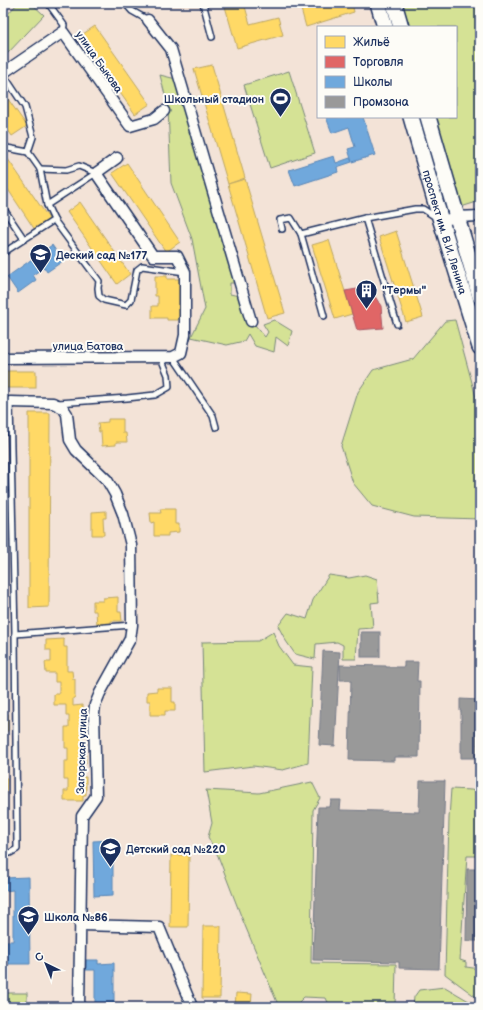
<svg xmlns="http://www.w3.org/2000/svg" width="483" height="1010" font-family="'Balsamiq Sans',sans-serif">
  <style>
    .green { fill: #d5e295; stroke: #78887a }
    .homes { fill: #ffd966; stroke: #bba664 }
    .shops { fill: #e06666; stroke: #a55664 }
    .schools { fill: #6fa8dc; stroke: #5684b6 }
    .industry { fill: #999; stroke: #737987 }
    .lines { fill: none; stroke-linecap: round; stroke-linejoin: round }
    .lane-casing { stroke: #1b2f5e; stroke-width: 8 }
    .street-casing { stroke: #1b2f5e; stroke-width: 13 }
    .primary-casing { stroke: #1b2f5e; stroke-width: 18 }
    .lane { stroke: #fdfcf7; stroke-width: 5 }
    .street { stroke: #fdfcf7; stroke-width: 10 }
    .primary { stroke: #fdfcf7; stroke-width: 15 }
    .labels { text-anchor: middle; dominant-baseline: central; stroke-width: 4; stroke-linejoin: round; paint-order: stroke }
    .street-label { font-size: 11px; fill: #1b2f5e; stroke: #fdfcf7 }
    .poi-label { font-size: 11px; font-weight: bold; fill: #1b2f5e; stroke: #fdfcf7; text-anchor: start }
  </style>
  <rect width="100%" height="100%" fill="#f3e3d7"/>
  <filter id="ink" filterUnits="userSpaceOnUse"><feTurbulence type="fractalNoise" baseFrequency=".025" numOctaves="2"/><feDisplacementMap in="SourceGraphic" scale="8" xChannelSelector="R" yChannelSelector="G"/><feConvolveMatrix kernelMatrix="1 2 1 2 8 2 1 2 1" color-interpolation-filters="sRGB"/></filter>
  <g filter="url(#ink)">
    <g class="green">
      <path d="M18 3H31L44 15 7 54 3 50V19Z"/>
      <path d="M402 3H480V201L461 207 435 117H456V27H409Z"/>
      <path d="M289 71 315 153 270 168 244 85Z"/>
      <path d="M160 75 176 79 237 283H230V294L239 296 249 324 255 325 265 337 268 332 263 324 274 320 292 331 288 346 276 337 274 352 255 346 248 334 244 341 227 345 191 337 205 309 192 239 171 183 168 107Z"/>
      <path d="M455 320 480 412V519L414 517 372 506 353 483 341 446 358 392 373 370 413 359 445 321Z"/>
      <path d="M329 575 349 578 365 575 377 579 379 602 371 603 373 628 358 629 356 659H343V645L337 642 316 644 315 659 295 654 286 641 278 626 288 613 307 619 313 600Z"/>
      <path d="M273 632 279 646 293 665 312 667 308 763 283 770 253 766 205 772 202 642 258 641Z"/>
      <path d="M312 782 320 798 313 810 311 963 396 964 395 1007H330L326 998 304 997 294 1007H279L241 916 218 856 208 837 212 823 206 790 259 793Z"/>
      <path d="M451 789 471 790 480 792V856H467L460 960 466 962V967L480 969V1000L445 974 449 818Z"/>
      <path d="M445 987 479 1007H413L414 997 419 990Z"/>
      <rect x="3" y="993" width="24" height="14"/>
    </g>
    <g class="homes">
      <path d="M224 3H244L250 24 278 17 283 35 237 48Z"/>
      <path d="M319 3H352L354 12 306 27 301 9Z"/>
      <path d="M95 26 150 104 135 114 80 36Z"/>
      <path d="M212 65 245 178 228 184 194 69Z"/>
      <path d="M3 92 27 126 12 136 3 123Z"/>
      <path d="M3 152 50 220 35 230 3 182Z"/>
      <path d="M127 163 180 242 166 252 112 173Z"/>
      <path d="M245 179 285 313 267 318 228 184Z"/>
      <path d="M80 202 130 274 117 284 67 212Z"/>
      <path d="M396 231 423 317 406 322 379 237Z"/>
      <path d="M329 240 352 314 335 319 312 245Z"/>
      <path d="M155 276H167V279H181V318H178V320H167V318H152V306H158V296H155Z"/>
      <rect x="3" y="371" width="33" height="17"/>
      <path d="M29 413H50L49 607 29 608Z"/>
      <path d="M108 419H123V433H126L127 442H116V445L102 446 101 432H99L98 423 108 422Z"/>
      <path d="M160 509H175V524H179V532L168 533V536H154V522L151 523 150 513H161Z"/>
      <path d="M106 511V518H103L104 535H92V512Z"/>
      <path d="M118 597V612H121L122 621H111V624L97 625 96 611H93V601H103V598Z"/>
      <path d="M64 639V647H67V671H72L73 679H75V698H73V706L83 705V713H86V731H83V746H85L86 763H83V777H86V795H83V801H64V791H68V780H64V761H68V748H65V727H69V716H66V705H54V694H59V682H55V673H46L45 662H51V650H46V640Z"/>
      <path d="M157 688H172V702H175V711H165V715H150V701H147V692L157 691Z"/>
      <path d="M3 706H5V714H8V731H4V747H7V764H4L3 778H7L6 796H3V801Z"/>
      <path d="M171 855H189L188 927H170Z"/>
      <path d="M203 926H221L220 998H202Z"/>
      <path d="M236 993 252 994 251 1007H235Z"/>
    </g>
    <path class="shops" d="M369 287 381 306 383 328 357 330 345 291Z"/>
    <g class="schools">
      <path d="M326 117H363L375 155 352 162 348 149 355 147 349 127 332 133Z"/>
      <path d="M334 156 336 163 350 158 352 162 337 167 338 172 295 186 289 170Z"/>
      <path d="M52 245 63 261 47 272 44 267 33 275 36 280 18 293 7 277Z"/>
      <path d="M113 840V895L94 896 93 841Z"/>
      <path d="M29 877 30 964H3V941H13V890L3 891V878Z"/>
      <path d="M86 960H98V964L114 963V1007H95V970H86Z"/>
    </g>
    <g class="industry">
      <rect x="361" y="632" width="19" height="25"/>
      <path d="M323 651 340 652 335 746 319 745Z"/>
      <path d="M404 662H418L417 681H420L419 757H394V761L349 760 351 680H340V665L386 666V667H404Z"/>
      <path d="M460 699 480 700V718H478L477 745H480V758H461V711H460Z"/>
      <path d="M420 781H445L439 969 399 968V962L313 960 318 807H330L331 800H341L340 810 419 812Z"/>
      <path d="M467 869H480V941H466Z"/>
    </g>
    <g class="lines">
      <defs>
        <g id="lane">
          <path d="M48 3 64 25 63 32"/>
          <path d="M125 3 132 11 148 20"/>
          <path d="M203 3 212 37"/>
          <path d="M3 74 25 107 33 137 28 152"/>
          <path d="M3 143 7 148 28 152 40 169 47 205"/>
          <path d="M40 169 66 170 79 166 96 173"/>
          <path d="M3 208 24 239"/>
          <path d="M365 218 397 324"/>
          <path d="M54 220 99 281 98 288 99 296 104 300 126 305 131 300 137 270 142 266 185 272"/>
          <path d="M282 229 280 220 291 218 301 234"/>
          <path d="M3 253 54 220 47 205 96 173"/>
          <path d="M324 316 301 234 365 218 415 209H423L437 218"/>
          <path d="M173 357 213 416 216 427"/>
          <path d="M3 402H10L15 634 17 849 10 853 3 854"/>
          <path d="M58 403 127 398 155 395 169 387 168 375 161 358"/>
          <path d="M15 634 132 625"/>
        </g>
        <g id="street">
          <path d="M148 20 171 49 251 321"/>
          <path d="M3 73 63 32 130 126 154 119 164 111"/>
          <path d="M441 221 457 217 480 216"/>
          <path d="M3 358 173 357 181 353 185 335V272L177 256H153L96 173 117 158"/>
          <path d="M10 402 53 403 63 408 67 414 70 440 76 450 107 480 115 494 123 514 131 545 132 625 130 639 100 693 95 705 94 714 96 796 82 816 79 1007"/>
          <path d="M80 925 159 927 192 1007"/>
        </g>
        <g id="primary">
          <path d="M378 3 385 27"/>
          <path d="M394 3 401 27"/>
          <path id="s1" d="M411 117 441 221 480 347"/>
          <path d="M428 117 480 296"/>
        </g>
      </defs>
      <use href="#lane" class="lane-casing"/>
      <use href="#street" class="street-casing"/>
      <use href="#primary" class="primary-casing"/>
      <use href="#lane" class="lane"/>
      <use href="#street" class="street"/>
      <use href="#primary" class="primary"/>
    </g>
  </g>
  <defs>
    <symbol id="stadium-pin" viewBox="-11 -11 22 30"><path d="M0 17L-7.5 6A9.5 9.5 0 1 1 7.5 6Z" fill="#1b2f5e" stroke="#fdfcf7"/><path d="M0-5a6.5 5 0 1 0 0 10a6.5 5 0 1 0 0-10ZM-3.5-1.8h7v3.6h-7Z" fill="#fff"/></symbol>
    <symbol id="school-pin" viewBox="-11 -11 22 30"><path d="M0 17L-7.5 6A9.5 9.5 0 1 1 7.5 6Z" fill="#1b2f5e" stroke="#fdfcf7"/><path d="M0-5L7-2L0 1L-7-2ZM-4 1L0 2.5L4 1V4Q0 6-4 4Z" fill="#fff"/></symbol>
    <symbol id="building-pin" viewBox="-11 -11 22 30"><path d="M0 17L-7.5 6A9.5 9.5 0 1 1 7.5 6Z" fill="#1b2f5e" stroke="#fdfcf7"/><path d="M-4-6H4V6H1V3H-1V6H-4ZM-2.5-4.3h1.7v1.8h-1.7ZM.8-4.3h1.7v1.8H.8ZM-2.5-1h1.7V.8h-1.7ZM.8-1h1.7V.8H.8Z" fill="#fff"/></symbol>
  </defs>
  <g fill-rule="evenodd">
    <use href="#stadium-pin" x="268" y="86" width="25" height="34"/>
    <use href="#school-pin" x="28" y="242" width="25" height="34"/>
    <use href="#building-pin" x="354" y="278" width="25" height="34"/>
    <use href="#school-pin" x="98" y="836" width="25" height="34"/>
    <use href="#school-pin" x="16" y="904" width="25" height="34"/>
  </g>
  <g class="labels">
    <g class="street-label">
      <text transform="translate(99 62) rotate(55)">улица Быкова</text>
      <text stroke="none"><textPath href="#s1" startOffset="120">проспект им. В.И. Ленина</textPath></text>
      <text x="88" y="346">улица Батова</text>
      <text transform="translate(82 751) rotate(-88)">Загорская улица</text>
    </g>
    <g class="poi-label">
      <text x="264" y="99" text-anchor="end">Школьный стадион</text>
      <text x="56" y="255">Деский сад №177</text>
      <text x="382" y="290">"Термы"</text>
      <text x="126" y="849">Детский сад №220</text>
      <text x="44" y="917">Школа №86</text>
    </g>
  </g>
  <rect width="483" height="1010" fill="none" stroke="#fdfcf7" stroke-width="16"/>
  <rect x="8" y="8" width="467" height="994" fill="none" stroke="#1b2f5e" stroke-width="1.5" filter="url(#ink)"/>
  <rect x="317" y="26" width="140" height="92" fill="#fdfcf7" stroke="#a3aaba"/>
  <rect x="325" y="36" width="20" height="12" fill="#ffd966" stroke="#a3aaba"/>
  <text x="353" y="46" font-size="12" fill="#1b2f5e">Жильё</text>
  <rect x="325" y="56" width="20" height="12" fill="#e06666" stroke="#a3aaba"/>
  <text x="353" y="66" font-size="12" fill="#1b2f5e">Торговля</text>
  <rect x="325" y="76" width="20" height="12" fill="#6fa8dc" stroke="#a3aaba"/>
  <text x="353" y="86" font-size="12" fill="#1b2f5e">Школы</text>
  <rect x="325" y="96" width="20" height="12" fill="#999999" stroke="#a3aaba"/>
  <text x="353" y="106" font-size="12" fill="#1b2f5e">Промзона</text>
  <g transform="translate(46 964) rotate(317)" stroke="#fdfcf7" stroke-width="3" paint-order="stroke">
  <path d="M0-3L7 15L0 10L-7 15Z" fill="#1b2f5e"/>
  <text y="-6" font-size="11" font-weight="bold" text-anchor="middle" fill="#1b2f5e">С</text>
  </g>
</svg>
